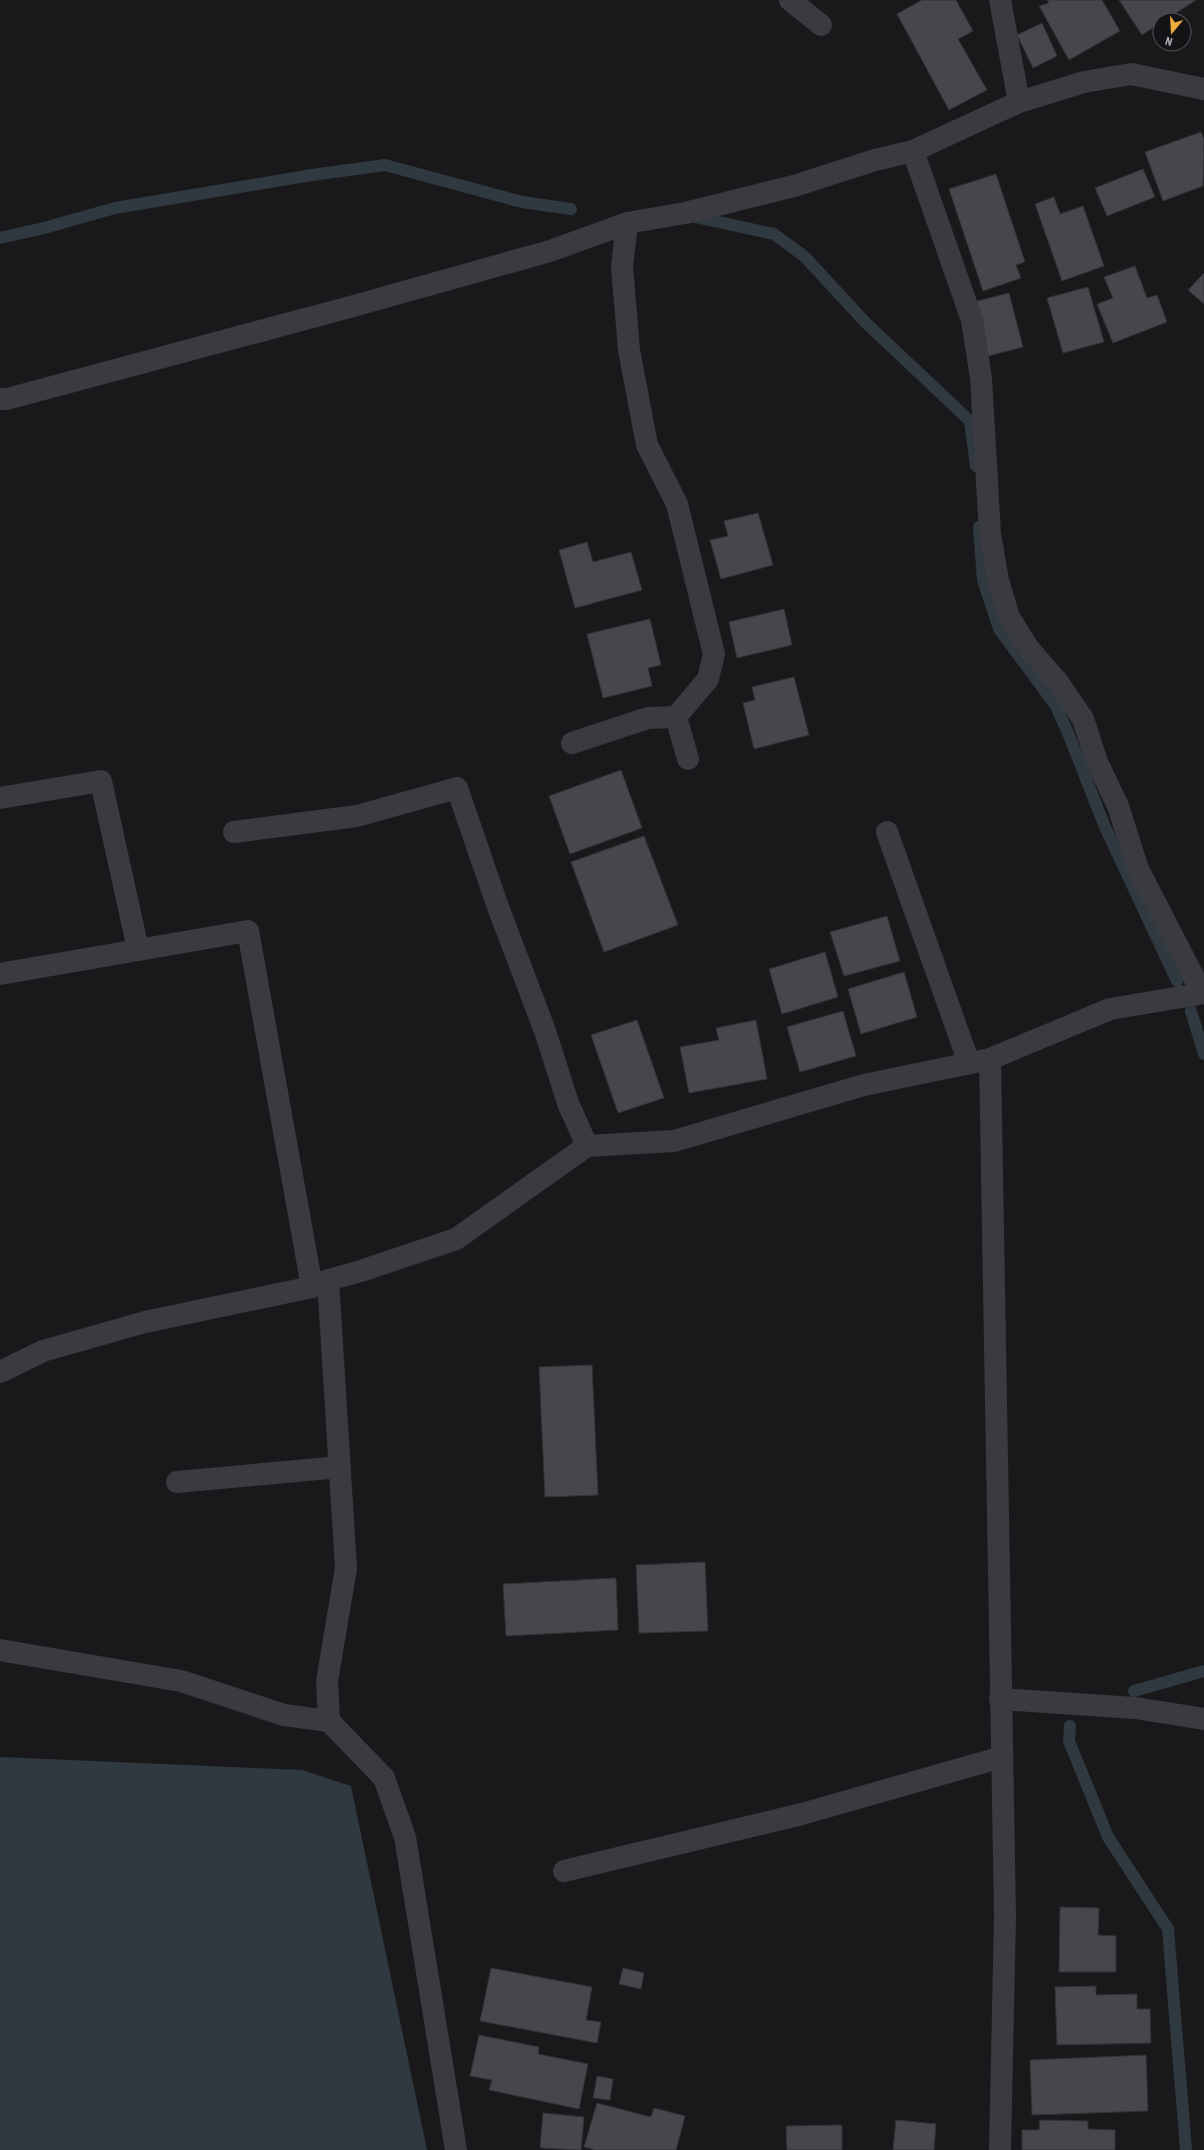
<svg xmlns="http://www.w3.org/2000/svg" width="1204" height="2150" font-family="'Roboto Condensed',sans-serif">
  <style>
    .water { fill: #2f393f }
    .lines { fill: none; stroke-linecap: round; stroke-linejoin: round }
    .stream { stroke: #2f393f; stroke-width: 12 }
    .building { fill: #46474b; stroke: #333337 }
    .minor { stroke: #3a3b40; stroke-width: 22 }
  </style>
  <rect width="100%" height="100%" fill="#19191b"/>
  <path class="water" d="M0 1757 302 1770 351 1786 427 2150H0Z"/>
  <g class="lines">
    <g class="stream">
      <path d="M695 217 774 234 804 256 866 323 970 421 976 466"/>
      <path d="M0 238 44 228 115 208 312 175 385 165 522 202 571 209"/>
      <path d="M979 527 983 580 999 629 1056 706 1068 733 1105 827 1177 981"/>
      <path d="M1191 1011 1204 1054"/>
      <path d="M1134 1691 1204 1671"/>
      <path d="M1070 1726 1069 1741 1108 1837 1168 1929 1186 2150"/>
    </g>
  </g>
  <g class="building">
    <path d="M922 0H956L973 31 958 39 987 90 949 110 897 14Z"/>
    <path d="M1047 0H1102L1120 31 1069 60 1039 6 1049 3Z"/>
    <path d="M1119 0H1196L1165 20H1160V23L1142 35Z"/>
    <path d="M1042 23 1057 56 1033 68 1017 35Z"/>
    <path d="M1201 132 1204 139 1203 186 1163 201 1145 152Z"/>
    <path d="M1143 169 1155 197 1107 216 1095 188Z"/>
    <path d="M996 174 1025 262 1016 265 1021 278 983 291 949 189Z"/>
    <path d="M1054 197 1060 214 1083 206 1104 266 1062 281 1035 204Z"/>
    <path d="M1135 266 1147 298 1157 295 1167 322 1113 343 1097 304 1113 298 1104 277Z"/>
    <path d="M1204 273V304L1188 290Z"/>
    <path d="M1088 287 1104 342 1063 353 1047 298Z"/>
    <path d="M1009 293 1023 347 988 356 974 302Z"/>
    <path d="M758 513 773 565 721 579 710 540 728 536 724 521Z"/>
    <path d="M587 542 593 562 631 552 642 590 575 608 559 550Z"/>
    <path d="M784 609 792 645 737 658 729 622Z"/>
    <path d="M650 619 661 665 648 668 652 686 603 698 587 634Z"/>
    <path d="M794 677 809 735 754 749 743 703 755 700 752 687Z"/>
    <path d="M621 770 642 828 570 854 549 796Z"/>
    <path d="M644 836 678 925 604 952 571 862Z"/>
    <path d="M887 916 900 961 844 976 830 932Z"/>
    <path d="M825 952 838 997 782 1014 769 969Z"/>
    <path d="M904 972 917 1017 861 1034 848 989Z"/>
    <path d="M843 1011 856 1056 800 1072 787 1027Z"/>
    <path d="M637 1020 664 1098 618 1113 591 1035Z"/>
    <path d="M756 1020 767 1079 689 1093 680 1047 719 1040 716 1028Z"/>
    <path d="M592 1365 598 1495 545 1497 539 1367Z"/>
    <path d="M705 1562 708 1631 639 1633 636 1565Z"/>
    <path d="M616 1578 618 1630 506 1636 503 1584Z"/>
    <path d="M1060 1907 1099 1908 1098 1935 1116 1936V1972H1059Z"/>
    <path d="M491 1968 592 1987 586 2020 601 2022 597 2043 480 2021Z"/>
    <path d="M623 1968 644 1973 641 1989 619 1984Z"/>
    <path d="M1096 1986V1995L1137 1994V2009H1150L1151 2043 1057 2045 1055 1987Z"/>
    <path d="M479 2035 539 2047 538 2054 588 2064 579 2109 489 2090 492 2080 470 2076Z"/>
    <path d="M1146 2055 1148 2111 1032 2115 1030 2060Z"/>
    <path d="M597 2076 613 2079 610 2100 593 2098Z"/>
    <path d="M597 2103 651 2117 654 2108 685 2116 676 2150H595L584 2147Z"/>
    <path d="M543 2113 584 2117 581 2150 540 2148Z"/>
    <path d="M896 2120 936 2124 934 2150H893Z"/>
    <path d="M1040 2120 1088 2121V2129L1115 2130V2150H1022V2130H1039Z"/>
    <path d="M842 2125V2150H787L786 2126Z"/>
  </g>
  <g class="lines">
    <g class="minor">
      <path d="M790 0 821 25"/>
      <path d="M1000 0 1019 102"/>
      <path d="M913 151 972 320 981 378 990 534 998 580 1009 617 1029 649 1057 681 1083 719 1097 762 1118 806 1138 869 1202 993"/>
      <path d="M0 399H7L350 307 550 251 627 223 685 213 794 186 875 160 913 151 1019 102 1084 82 1131 74 1204 89"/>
      <path d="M676 717 688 759"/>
      <path d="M572 743 648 718 676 717 708 679 714 654 677 504 647 445 629 350 622 267 627 223"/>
      <path d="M0 798 101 781 138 949"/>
      <path d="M234 832 357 816 457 788 498 907 545 1031 568 1103 587 1146"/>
      <path d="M887 832 969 1063"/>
      <path d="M0 974 248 931 312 1287"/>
      <path d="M990 1059 1005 1915 1000 2150"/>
      <path d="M328 1280 346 1568 327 1681 329 1721"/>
      <path d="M0 1372 43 1351 145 1322 312 1287 328 1280 361 1271 456 1239 587 1146 674 1141 864 1085 990 1059 1110 1009 1204 993"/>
      <path d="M177 1482 340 1467"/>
      <path d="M0 1650 181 1681 284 1715 329 1721 384 1778 405 1837 456 2150"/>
      <path d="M1000 1699 1135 1708 1204 1719"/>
      <path d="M564 1871 802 1814 1002 1757"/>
    </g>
  </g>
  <g transform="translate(1172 32) rotate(198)"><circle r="19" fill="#141416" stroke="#515358"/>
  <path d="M0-3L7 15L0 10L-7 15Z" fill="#efac3d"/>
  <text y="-6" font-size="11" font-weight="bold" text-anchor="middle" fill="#acb1bb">N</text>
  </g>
</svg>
